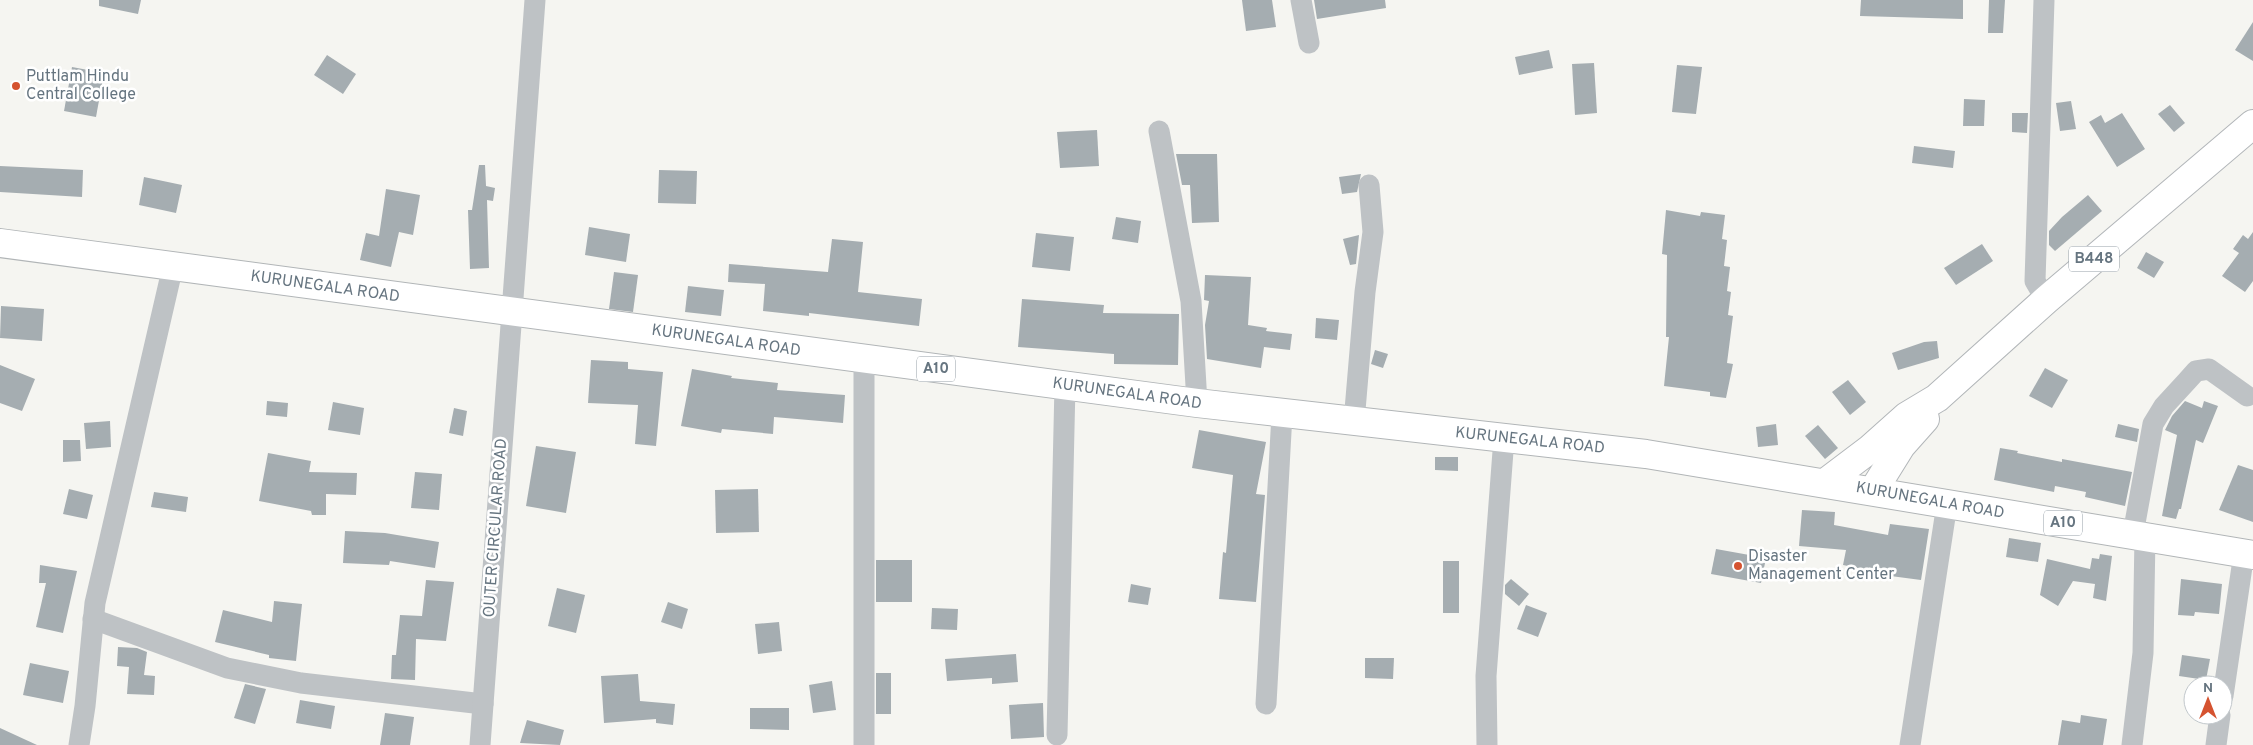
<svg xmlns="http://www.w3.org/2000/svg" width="2253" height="745" font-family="Overpass,sans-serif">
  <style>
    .building { fill: #a5adb1 }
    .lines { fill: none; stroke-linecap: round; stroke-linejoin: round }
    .major-casing { stroke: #b2b6b9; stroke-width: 30 }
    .highway-casing { stroke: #b1b5b7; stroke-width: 30 }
    .minor { stroke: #bec2c5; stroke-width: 21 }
    .major { stroke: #fff; stroke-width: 28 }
    .highway { stroke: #fff; stroke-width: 28 }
    .poi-dot { fill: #d55330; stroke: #fff; stroke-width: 2 }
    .labels { text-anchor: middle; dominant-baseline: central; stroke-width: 5; stroke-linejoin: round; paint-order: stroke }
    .shield { fill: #fff; stroke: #949ea6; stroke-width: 1 }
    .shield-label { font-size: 15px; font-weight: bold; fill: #667580 }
    .poi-label { font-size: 16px; fill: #667580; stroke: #fff; text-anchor: start }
    .street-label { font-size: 16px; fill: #667580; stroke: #fff }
  </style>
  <rect width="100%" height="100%" fill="#f5f5f1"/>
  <g class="building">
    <path d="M99 0H141L138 14 99 6Z"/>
    <path d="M1242 0H1272L1276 27 1246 31Z"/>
    <path d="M1314 0H1385L1386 8 1317 19Z"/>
    <path d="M1861 0H1963V19L1860 16Z"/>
    <path d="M1989 0H2005L2003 33H1988Z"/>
    <path d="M2253 22V61L2235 50Z"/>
    <path d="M1549 50 1553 68 1519 75 1515 57Z"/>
    <path d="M327 55 356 74 343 94 314 75Z"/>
    <path d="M1594 63 1597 113 1575 115 1572 64Z"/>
    <path d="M1677 65 1702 67 1696 114 1672 112Z"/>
    <path d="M72 67 104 73 96 117 64 111Z"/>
    <path d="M1964 99 1985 100 1984 126H1963Z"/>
    <path d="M2071 101 2076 129 2060 131 2056 103Z"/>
    <path d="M2170 105 2185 123 2174 132 2158 114Z"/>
    <path d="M2012 113H2028L2027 133 2012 132Z"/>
    <path d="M2122 113 2145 149 2117 167 2089 122 2101 115 2105 123Z"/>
    <path d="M1097 130 1099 166 1060 168 1057 132Z"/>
    <path d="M1914 146 1955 151 1953 168 1912 163Z"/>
    <path d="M1176 154H1217L1219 222 1192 223 1190 185H1182Z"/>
    <path d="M479 165H485L486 186 495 188 493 201 487 200 489 268 470 269 468 210H472Z"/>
    <path d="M0 166 83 170 82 197 0 192Z"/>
    <path d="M659 170 697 171 696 204 658 203Z"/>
    <path d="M1361 174 1357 192 1342 194 1339 177Z"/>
    <path d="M144 177 182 185 176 213 139 205Z"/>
    <path d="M386 189 420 195 413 235 399 232 391 267 360 260 366 233 379 236Z"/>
    <path d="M2088 195 2102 211 2055 251 2049 245V231L2062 217Z"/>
    <path d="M1666 210 1700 216 1701 212 1725 215 1722 239 1727 240 1724 266 1730 267 1727 291 1731 292 1728 315 1733 316 1727 363 1733 364 1726 398 1710 396V392L1664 386 1669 337H1666L1667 255 1662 254Z"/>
    <path d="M1116 217 1141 221 1138 243 1112 239Z"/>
    <path d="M589 227 630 234 626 262 585 255Z"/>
    <path d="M2253 232V281L2245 292 2222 276 2239 253 2233 249 2243 235 2248 239Z"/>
    <path d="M1036 233 1074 237 1070 271 1032 267Z"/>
    <path d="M1359 235 1356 264 1350 265 1343 239Z"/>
    <path d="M832 239 863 242 858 292 922 299 919 326 809 313V316L763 311 765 284 728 282 729 264 828 272Z"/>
    <path d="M1982 244 1993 261 1956 285 1944 268Z"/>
    <path d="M2146 252 2164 262 2154 278 2137 268Z"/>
    <path d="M614 272 638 275 633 312 609 309Z"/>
    <path d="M1205 275 1251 277 1248 325 1267 328 1266 331 1292 334 1290 350 1264 347 1261 368 1207 359 1205 325 1209 301 1204 300Z"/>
    <path d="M688 286 724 290 721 316 685 312Z"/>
    <path d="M1022 299 1104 305 1103 313 1179 314 1178 365 1114 364V354L1018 347Z"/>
    <path d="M1 306 44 309 42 341 0 338Z"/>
    <path d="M1316 318 1339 320 1337 340 1315 338Z"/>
    <path d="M1937 341 1939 358 1898 370 1892 353 1924 342Z"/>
    <path d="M1375 350 1388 354 1383 368 1371 364Z"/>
    <path d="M591 360 628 362V369L663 372 656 446 635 444 638 405 588 403Z"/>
    <path d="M0 365 35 379 22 411 0 403Z"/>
    <path d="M2045 368 2068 380 2052 408 2029 396Z"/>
    <path d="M692 369 732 376 731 378 778 383 777 390 845 395 843 423 774 417 773 434 722 429 721 433 681 426Z"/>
    <path d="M1848 380 1866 402 1850 415 1832 392Z"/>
    <path d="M267 401 288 403 287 417 266 415Z"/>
    <path d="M2185 401 2202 408 2204 401 2218 406 2203 443 2196 440 2181 509H2179L2176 519 2162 516 2177 435 2165 430 2172 416Z"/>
    <path d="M333 402 364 408 360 435 328 430Z"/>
    <path d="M454 408 467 411 463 436 449 433Z"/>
    <path d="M110 421 111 447 86 449 84 423Z"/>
    <path d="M1776 424 1778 445 1758 447 1756 427Z"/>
    <path d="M2118 424 2139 429 2137 442 2115 437Z"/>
    <path d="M1818 425 1838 448 1825 459 1805 436Z"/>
    <path d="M1199 430 1266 442 1256 494 1265 495 1256 602 1219 599 1223 552 1226 553 1233 475 1192 468Z"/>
    <path d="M63 440H80L81 461 63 462Z"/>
    <path d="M536 446 576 452 566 513 526 506Z"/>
    <path d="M2000 448 2018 451 2017 453 2062 462V459L2132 472 2125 506 2085 497 2086 492 2055 486 2054 492 1994 480Z"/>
    <path d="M268 453 311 461 309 472 357 473 356 495 326 494V515H312L311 511 259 501Z"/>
    <path d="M1435 457H1458V471L1435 470Z"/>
    <path d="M2238 465 2253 470V522L2219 510Z"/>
    <path d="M415 472 442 474 439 510 411 508Z"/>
    <path d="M69 489 93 495 87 519 63 514Z"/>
    <path d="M758 489 759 532 716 533 715 490Z"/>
    <path d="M154 492 188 497 186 512 151 507Z"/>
    <path d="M1802 510 1835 512 1834 525 1888 535 1890 524 1929 529 1921 580 1883 575V573L1843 565 1846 550 1799 546Z"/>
    <path d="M345 531 385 533 439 542 435 568 390 561 389 565 343 563Z"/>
    <path d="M2009 538 2041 543 2038 562 2006 557Z"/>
    <path d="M1716 549 1766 558 1761 583 1711 574Z"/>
    <path d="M2100 554 2112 556 2106 601 2093 598 2095 584 2073 581 2058 606 2040 595 2047 559 2090 569 2092 558 2099 559Z"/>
    <rect x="876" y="560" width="36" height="42"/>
    <rect x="1443" y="561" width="16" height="52"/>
    <path d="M40 565 77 571 63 633 36 627 46 583H39Z"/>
    <path d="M1511 579 1529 594 1519 606 1505 594V585Z"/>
    <path d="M2181 579 2222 584 2219 614 2195 612 2194 616 2178 615Z"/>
    <path d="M426 580 454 582 446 641 416 639 415 680 391 679 392 655H396L400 615 422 616Z"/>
    <path d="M1131 584 1151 588 1148 605 1128 602Z"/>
    <path d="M557 588 585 595 576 633 548 626Z"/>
    <path d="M274 601 302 604 296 661 269 658V655L215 642 223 610 272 622Z"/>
    <path d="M668 602 688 609 682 629 661 622Z"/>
    <path d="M1526 605 1547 613 1538 637 1517 629Z"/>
    <path d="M932 608 958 609 957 630 931 629Z"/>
    <path d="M779 622 782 651 758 654 755 624Z"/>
    <path d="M118 647 137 648 147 652 144 675 155 676 154 695 127 694 129 667 117 666Z"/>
    <path d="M1016 654 1018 682 992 684V678L947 681 945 659Z"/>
    <path d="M2182 655 2210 659 2206 680 2179 676Z"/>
    <path d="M1365 658H1394L1393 679 1365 678Z"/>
    <path d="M30 663 69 671 63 703 23 695Z"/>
    <rect x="876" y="673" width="15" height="41"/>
    <path d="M638 674 640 701 675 704 673 725 656 723V719L604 723 601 676Z"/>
    <path d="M832 681 836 710 813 713 809 685Z"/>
    <path d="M245 684 266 689 255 724 234 718Z"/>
    <path d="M300 700 335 706 331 729 296 723Z"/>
    <path d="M1043 703 1044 737 1011 739 1009 705Z"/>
    <path d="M750 708H789V730L750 729Z"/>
    <path d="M385 713 414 717 410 745H380Z"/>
    <path d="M2081 715 2107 719 2103 745H2058L2062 720 2080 723Z"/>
    <path d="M527 720 564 730 560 745 520 743Z"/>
    <path d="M0 728 37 745H0Z"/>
  </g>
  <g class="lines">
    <defs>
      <g id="major">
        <path d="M1825 483 1870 449 1907 416 1937 398 2046 300 2253 124"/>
        <path d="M1873 491 1901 446 1925 419"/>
      </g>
      <path id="highway" d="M0 243 1197 403 1646 454 2253 555"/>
    </defs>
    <use href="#major" class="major-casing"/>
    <use href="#highway" class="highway-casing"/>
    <g class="minor">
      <path d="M1301 0 1309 43"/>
      <path d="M2044 0 2035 281 2046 300"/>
      <path d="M1159 131 1191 301 1197 403"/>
      <path d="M864 359V745"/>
      <path d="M1354 422 1365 292 1373 232 1369 185"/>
      <path d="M2133 534 2153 424 2164 406 2187 381 2196 371 2209 369 2247 396"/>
      <path d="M93 619 227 668 301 683 483 704"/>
      <path d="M2223 696 2244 553"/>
      <path d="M1266 704 1282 414"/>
      <path d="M1057 735 1065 385"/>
      <path d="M79 745 85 706 95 603 173 266"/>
      <path d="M480 745 535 0"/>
      <path d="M1487 745 1486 676 1504 438"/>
      <path d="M1910 745 1947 504"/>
      <path d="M2132 745 2143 653 2145 536"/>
      <path d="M2216 745 2220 715"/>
    </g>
    <use href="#major" class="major"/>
    <use href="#highway" class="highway"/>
  </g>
  <g class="poi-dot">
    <circle cx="16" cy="86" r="5"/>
    <circle cx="1738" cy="566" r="5"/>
  </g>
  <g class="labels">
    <g class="shield">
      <rect x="2069" y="246.5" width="50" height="25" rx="4"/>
      <rect x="917" y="356.5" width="38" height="25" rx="4"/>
      <rect x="2044" y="510.5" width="38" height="25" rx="4"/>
    </g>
    <g class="shield-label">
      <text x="2094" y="259">B448</text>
      <text x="936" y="369">A10</text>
      <text x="2063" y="523">A10</text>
    </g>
    <g class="poi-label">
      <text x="26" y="77">Puttlam Hindu<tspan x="26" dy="18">Central College</tspan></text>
      <text x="1748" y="557">Disaster<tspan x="1748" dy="18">Management Center</tspan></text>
    </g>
    <g class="street-label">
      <text transform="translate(325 287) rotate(8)">KURUNEGALA ROAD</text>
      <text transform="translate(726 341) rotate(8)">KURUNEGALA ROAD</text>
      <text transform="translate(1127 394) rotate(8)">KURUNEGALA ROAD</text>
      <text transform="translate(1530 441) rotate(6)">KURUNEGALA ROAD</text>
      <text transform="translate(1930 501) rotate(10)">KURUNEGALA ROAD</text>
      <text transform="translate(496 528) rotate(-86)">OUTER CIRCULAR ROAD</text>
    </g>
  </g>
  <g transform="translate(2208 700)"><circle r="24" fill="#ffffff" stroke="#c2c8cc"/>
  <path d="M0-4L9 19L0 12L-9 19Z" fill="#d55330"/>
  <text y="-8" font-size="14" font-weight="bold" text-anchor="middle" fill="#667580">N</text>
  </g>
</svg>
